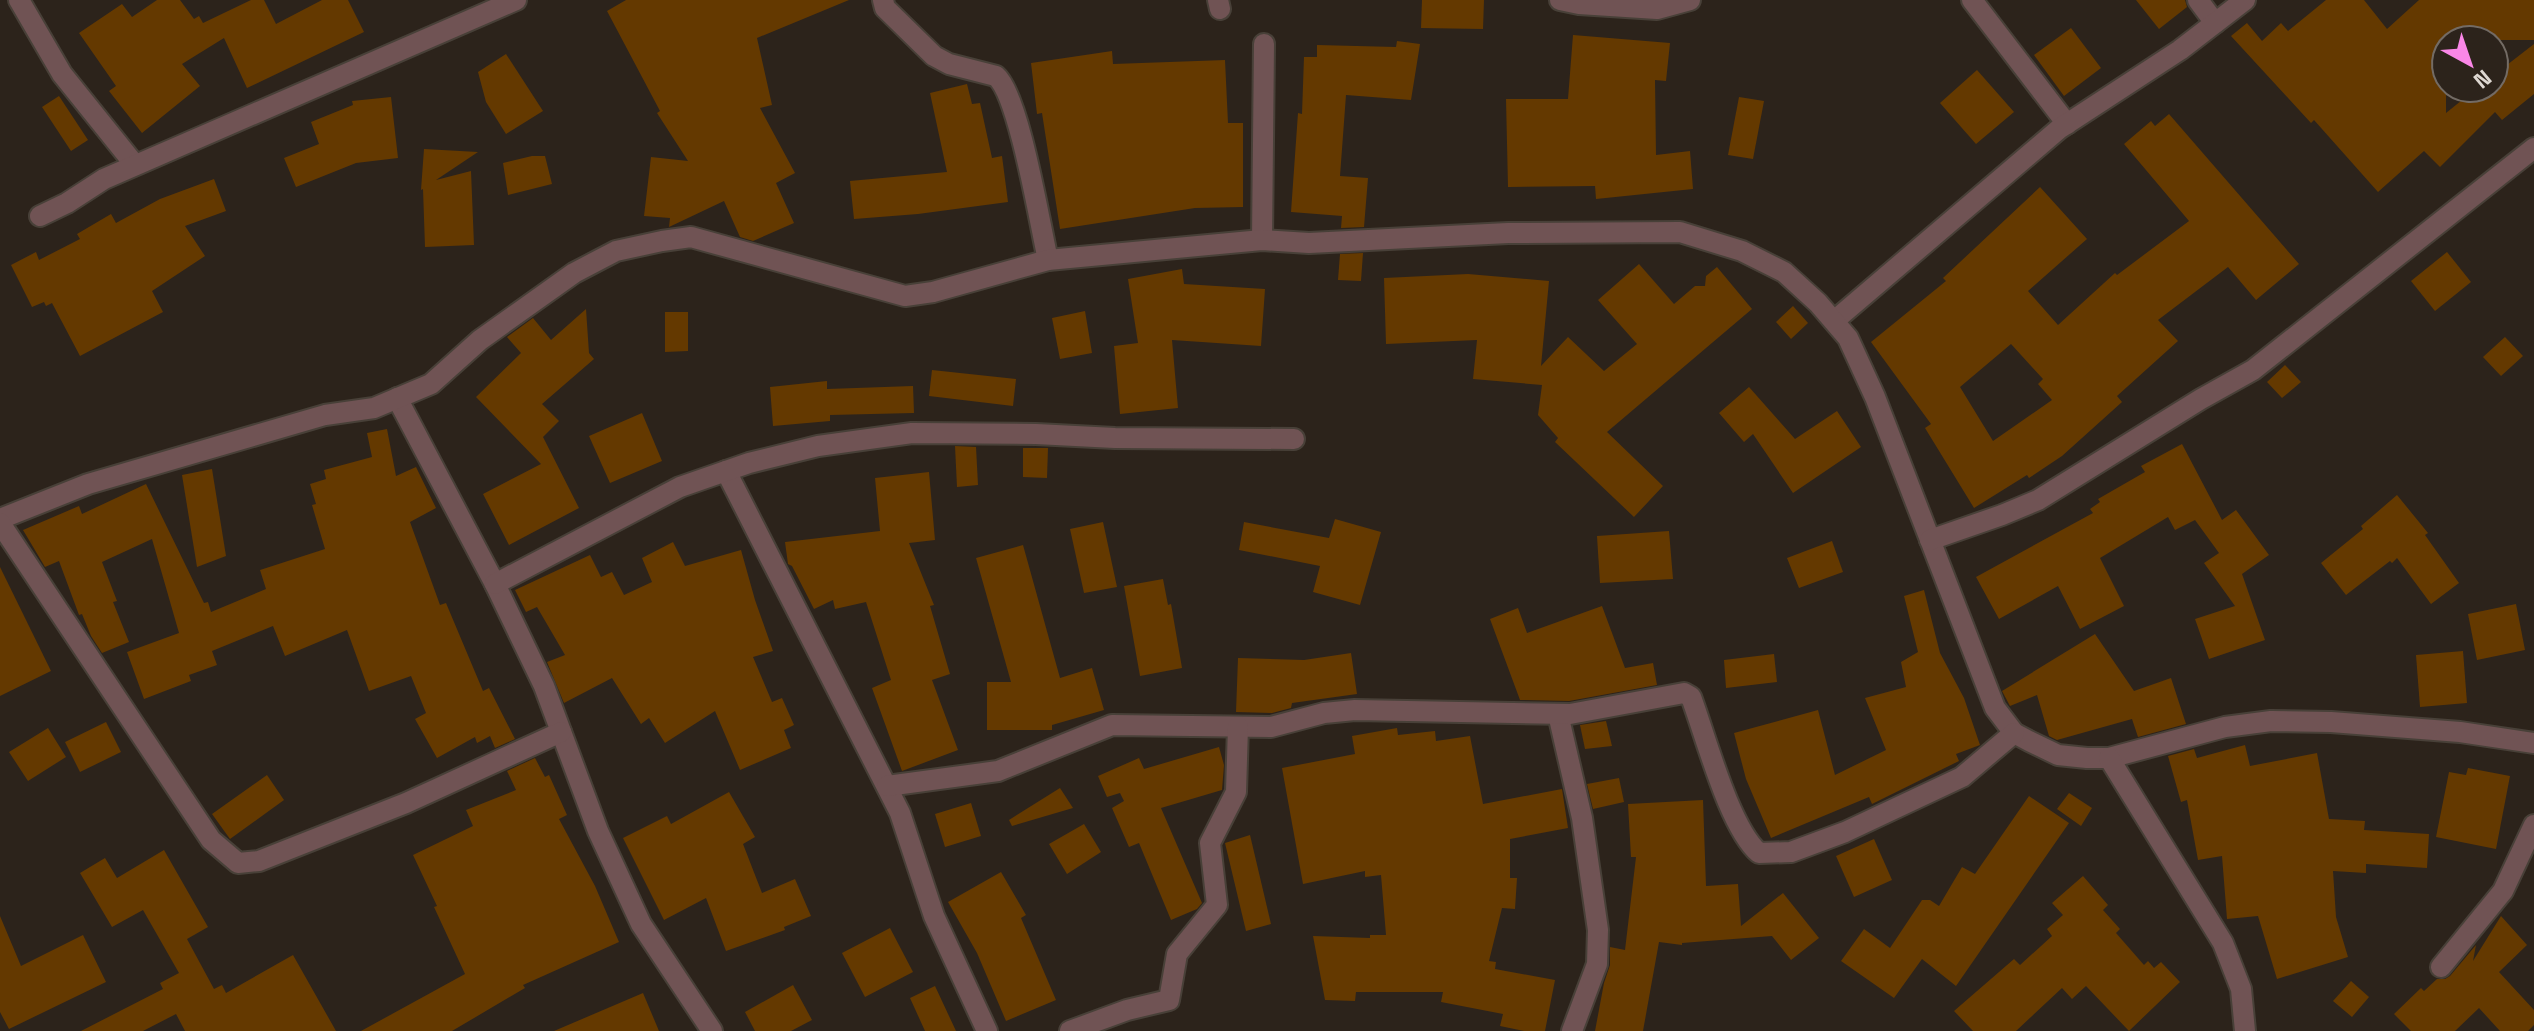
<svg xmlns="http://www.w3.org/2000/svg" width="2534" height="1031" font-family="'Space Grotesk',sans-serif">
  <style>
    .building { fill: #643900; fill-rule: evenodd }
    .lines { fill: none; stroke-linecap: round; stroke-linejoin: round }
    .minor-casing { stroke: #484038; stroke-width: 24 }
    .minor { stroke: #705354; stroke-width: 20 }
  </style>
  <rect width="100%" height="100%" fill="#2c231b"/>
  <g class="building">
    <path d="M157 0H180L194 19 199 16 203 23 251 0H264L276 24 322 0H348L364 32 247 88 224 38 182 64 200 86 142 133 109 91 116 86 79 33 122 4 132 17Z"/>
    <path d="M626 0H849L757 38 772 105 760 108 795 173 776 183 794 223 753 241 740 237 724 201 669 227 670 218 644 216 651 157 688 161 657 113 660 111 607 11Z"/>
    <path d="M1422 0H1484L1483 29 1421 28Z"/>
    <path d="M2136 0H2185L2187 7 2159 29Z"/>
    <path d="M2326 0H2364L2387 29 2419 0H2534V40H2446V113L2477 88H2494V75L2534 44V94L2502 120 2495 112 2440 167 2424 151 2378 192 2314 120 2311 123 2231 36 2247 23 2262 41 2281 23 2288 31Z"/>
    <path d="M2071 28 2101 68 2064 96 2034 55Z"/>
    <path d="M1573 35 1670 43 1666 81 1655 80 1656 155 1690 151 1693 189 1596 199 1595 186 1508 187 1506 99H1568Z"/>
    <path d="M1397 41 1420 44 1411 100 1346 95 1340 176 1368 178 1364 227 1341 228 1342 216 1291 212 1298 113 1302 114 1304 57H1317V45L1396 47Z"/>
    <path d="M1112 51 1113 64 1225 60 1228 123H1243V207L1195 208 1060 229 1042 113 1037 114 1031 63Z"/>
    <path d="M506 54 543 111 506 134 486 102 478 72Z"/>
    <path d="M1977 70 2014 112 1976 144 1940 103Z"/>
    <path d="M967 84 972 104 980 103 992 158 1002 156 1008 202 918 214 854 219 850 181 947 172 930 93Z"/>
    <path d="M59 96 88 140 71 151 42 107Z"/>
    <path d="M391 97 398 158 356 163 296 187 284 158 319 144 311 122 353 105 352 101Z"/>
    <path d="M1739 97 1764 101 1753 159 1728 155Z"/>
    <path d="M2169 114 2299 264 2256 300 2228 267 2158 320 2178 341 2117 396 2122 402 2062 456 2029 478 2027 475 1974 508 1925 428 1931 424 1871 342 1946 281 1943 278 2040 187 2087 239 2028 291 2058 325 2115 273 2117 275 2189 221 2124 144 2151 121 2155 126ZM2011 344 2043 379 2038 384 2052 400 1993 441 1960 387Z"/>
    <path d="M424 149 478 152 436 180 471 171 474 245 425 247 423 189 421 190Z"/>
    <path d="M532 156H545L552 184 508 195 503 163Z"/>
    <path d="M214 179 226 211 185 226 205 256 152 291 163 312 80 356 52 303 46 306 44 302 32 307 11 265 36 252 39 260 80 239 77 234 111 214 116 223 160 199Z"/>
    <path d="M2447 252 2471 282 2435 311 2411 281Z"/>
    <path d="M1363 253 1361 281 1338 280 1340 254Z"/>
    <path d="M1639 264 1674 304 1695 286H1705L1706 276 1717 267 1752 309 1607 432 1663 486 1634 517 1555 442 1558 438 1538 415 1542 385 1473 379 1477 340 1386 344 1384 278 1468 274 1549 281 1541 366 1568 337 1604 371 1637 344 1598 300Z"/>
    <path d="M1182 269 1184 284 1265 289 1261 346 1172 340 1178 408 1120 414 1114 346 1138 343 1128 279Z"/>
    <path d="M1793 306 1808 323 1791 339 1776 322Z"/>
    <path d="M586 309 589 353 594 359 542 404 559 421 543 437 579 508 509 545 483 494 541 464 476 397 521 353 507 337 533 318 551 340Z"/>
    <path d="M1085 311 1092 353 1060 359 1052 318Z"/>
    <path d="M665 312H688V351L665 352Z"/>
    <path d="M2505 337 2523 356 2501 376 2483 357Z"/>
    <path d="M2285 365 2301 382 2282 398 2267 382Z"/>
    <path d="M932 370 1016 379 1013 406 929 396Z"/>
    <path d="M827 381V389L913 386 914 413 830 415V421L773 426 770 387Z"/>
    <path d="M1749 387 1795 439 1837 411 1861 447 1793 493 1753 434 1744 442 1719 413Z"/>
    <path d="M642 413 662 461 610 483 589 436Z"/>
    <path d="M387 429 396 476 416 467 436 508 410 522 440 605 446 603 483 691 489 688 515 739 495 748 490 736 477 743 475 737 437 758 415 719 426 713 411 676 369 691 347 630 285 656 273 626 212 651 217 665 189 675 191 681 144 699 127 652 179 633 152 539 102 562 117 601 113 602 129 642 102 653 91 636 82 614 79 615 59 561 45 567 23 530 79 506 82 514 146 484 204 603 208 602 211 612 266 589 260 570 325 549 312 505 316 504 310 484 326 479 324 470 372 457 367 433Z"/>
    <path d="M2182 444 2222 520 2236 510 2269 555 2242 574 2265 640 2209 659 2195 619 2235 606 2204 563 2219 553 2195 520 2175 530 2168 517 2100 558 2124 606 2080 629 2058 586 1999 619 1976 577 2093 513 2090 509 2100 502 2098 499 2145 472 2141 466Z"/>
    <path d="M955 446 976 447 978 485 957 487Z"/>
    <path d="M1023 448H1048L1047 478 1023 477Z"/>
    <path d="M212 469 226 556 197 567 182 475Z"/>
    <path d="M929 472 935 540 909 543 934 605 930 606 950 674 932 680 958 750 902 771 872 688 891 680 866 602 835 609 833 600 814 609 792 566 788 564 785 542 880 531 875 478Z"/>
    <path d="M2397 495 2428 533 2425 535 2459 583 2431 604 2397 558 2392 563 2390 561 2346 595 2321 563 2363 529 2361 526Z"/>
    <path d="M1335 519 1381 532 1360 605 1313 592 1320 566 1239 550 1244 522 1329 538Z"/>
    <path d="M1103 522 1117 587 1084 593 1070 529Z"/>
    <path d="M1669 531 1673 579 1600 583 1597 536Z"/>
    <path d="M1832 541 1843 572 1799 588 1787 558Z"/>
    <path d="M673 542 685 566 741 550 755 600 773 651 753 657 772 702 782 698 794 725 784 730 791 748 740 770 715 711 665 743 649 718 641 724 612 678 564 703 547 662 565 655 537 607 526 612 515 590 590 555 601 577 612 572 624 595 652 582 642 558Z"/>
    <path d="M1023 545 1060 678 1092 668 1104 710 1052 725V730H987V682H1011L976 558Z"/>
    <path d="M0 567 51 671 0 696Z"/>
    <path d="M1163 579 1168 605 1171 604 1182 668 1140 676 1124 586Z"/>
    <path d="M1924 590 1940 653 1964 698 1980 745 1956 754 1959 761 1872 804 1869 797 1771 838 1746 779 1734 733 1818 710 1835 775 1886 750 1865 698 1906 687 1901 662 1918 652 1904 596Z"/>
    <path d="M2516 604 2525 650 2477 660 2468 614Z"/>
    <path d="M1602 606 1625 668 1653 663 1657 685 1569 701 1520 700 1490 619 1518 608 1527 633Z"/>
    <path d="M2095 634 2134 691 2171 678 2186 724 2138 737 2132 719 2057 740 2049 736 2037 695 2010 706 2002 691Z"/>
    <path d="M2463 651 2467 703 2420 707 2416 655Z"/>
    <path d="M1351 653 1357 694 1292 703 1291 708 1272 713 1236 712 1238 658 1304 660Z"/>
    <path d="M1774 654 1777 682 1726 688 1724 660Z"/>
    <path d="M1606 721 1612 746 1585 749 1580 725Z"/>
    <path d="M106 722 121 752 80 772 65 742Z"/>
    <path d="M48 728 66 757 28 781 9 752Z"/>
    <path d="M1397 728 1398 735 1435 731 1436 741 1470 736 1483 804 1562 789 1568 828 1510 839V878H1517L1515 909 1502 908 1489 961 1496 962 1495 969 1555 980 1545 1031H1524L1500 1026 1503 1014 1441 1002 1443 992H1356L1355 1001 1325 1000 1313 936 1370 938V935H1386L1381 875 1365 877V871L1303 884 1282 768 1355 754 1352 736Z"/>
    <path d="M2245 745 2250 766 2317 753 2329 819 2365 821 2364 830 2429 834 2427 868 2366 864V873L2333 871 2336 917 2348 957 2277 979 2258 916 2227 919 2222 856 2198 860 2187 800 2181 802 2168 756 2194 749 2197 758Z"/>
    <path d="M1219 747 1224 765 1222 790 1161 808 1202 903 1197 909 1171 920 1139 843 1129 847 1112 808 1124 801 1120 793 1107 797 1098 776 1139 758 1144 769Z"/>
    <path d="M535 758 545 777 549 775 567 815 559 819 595 886 619 942 523 985 525 988 452 1031H361L465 974 434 907 437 906 413 855 473 826 466 810 516 790 507 771Z"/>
    <path d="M2468 768 2510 776 2496 849 2436 837 2449 772 2466 775Z"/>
    <path d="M267 775 284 800 230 839 212 814Z"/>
    <path d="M1619 778 1624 802 1593 809 1587 784Z"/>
    <path d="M1060 788 1073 808 1012 826 1009 820Z"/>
    <path d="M729 792 755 837 743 844 762 893 795 879 811 916 784 927 785 930 726 951 706 898 664 920 623 838 667 816 671 824Z"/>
    <path d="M2069 793 2092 808 2081 826 2057 809Z"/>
    <path d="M2029 796 2069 823 1956 986 1922 959 1894 998 1841 961 1864 929 1890 948 1922 900H1930L1939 906 1962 867 1975 874Z"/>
    <path d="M1703 800 1706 886 1738 884 1741 926 1783 893 1819 938 1791 960 1772 936 1682 943V945L1659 942 1643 1031H1595L1604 983 1610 965V947L1625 950 1636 857H1631L1628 804Z"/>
    <path d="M971 803 981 836 945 847 935 814Z"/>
    <path d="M1084 824 1101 852 1067 874 1049 844Z"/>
    <path d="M1250 835 1271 924 1246 931 1225 843Z"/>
    <path d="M1874 839 1892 880 1854 897 1836 856Z"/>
    <path d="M164 850 208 927 187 939 214 989 222 985 226 993 293 955 336 1031H185L176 1014 143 1031H81L163 989 160 983 179 973 143 910 112 927 80 873 105 858 117 878Z"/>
    <path d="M1001 872 1026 915 1021 918 1056 1000 1006 1021 977 953 948 902Z"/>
    <path d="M2083 876 2108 905 2103 910 2120 929 2116 933 2144 965 2148 961 2154 968 2161 962 2180 982 2129 1031 2086 986 2072 999 2062 988 2016 1031H1973L1954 1011 2014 959 2020 965 2052 936 2047 929 2063 915 2052 903Z"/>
    <path d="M0 916 21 966 83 935 106 982 9 1029 0 1012Z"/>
    <path d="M2501 916 2527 945 2499 972 2534 1010V1025L2528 1031H2500L2479 1008 2455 1031H2411L2394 1014 2421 988 2424 991 2437 979H2445L2450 976 2476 945 2473 961Z"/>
    <path d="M890 928 913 972 865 997 842 953Z"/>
    <path d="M2351 981 2369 997 2352 1017 2333 1001Z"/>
    <path d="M793 985 812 1020 791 1031H755L745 1012Z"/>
    <path d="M935 986 956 1031H925L910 998Z"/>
    <path d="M643 993 659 1031H554Z"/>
  </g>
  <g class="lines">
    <defs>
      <g id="minor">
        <path d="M19 0 62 74 135 165"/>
        <path d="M883 0 885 8 934 56 949 64 996 76C1019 95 1040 225 1048 260"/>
        <path d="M1218 0 1220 9"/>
        <path d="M1560 0 1579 4 1657 9 1690 0"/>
        <path d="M1972 0 2067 124"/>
        <path d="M2198 0 2215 23"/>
        <path d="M40 216 67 203 104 179 516 0"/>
        <path d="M1262 240 1264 44"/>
        <path d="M1834 321 2059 129 2180 50 2245 0"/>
        <path d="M397 398 495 584 544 686 598 831 641 924 712 1031"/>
        <path d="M726 471 900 813 934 916 987 1031"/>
        <path d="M0 519 88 484 325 415 374 408 431 384 480 340 574 273 616 251 662 241 691 237 905 296 933 292 1048 260 1262 240 1309 243 1508 233 1680 232 1742 251 1784 272 1818 303 1848 338 1875 397 1995 708 2014 733 2029 741 2058 755 2087 758H2109L2225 727 2271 721 2331 722 2460 732 2534 743"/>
        <path d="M0 523 211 840 238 863 259 861 406 803 561 732"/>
        <path d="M1930 540 2002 515 2038 500 2201 399 2253 370 2534 148"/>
        <path d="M495 584 680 487 749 463 818 446 912 433 1036 434 1115 438 1294 439"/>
        <path d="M1558 714 1582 818 1598 930 1597 964 1572 1031"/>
        <path d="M2109 758 2223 943 2241 989 2245 1031"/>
        <path d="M887 786 998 771 1112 725 1271 727 1324 713 1355 710 1570 714 1684 693 1691 697C1706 737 1729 827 1759 853L1791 852 1845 832 1962 777 2014 733"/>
        <path d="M2441 967 2503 891 2534 825"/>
        <path d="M1070 1031 1127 1010 1169 1000 1177 954 1217 905 1210 843 1236 792 1238 727"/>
      </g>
    </defs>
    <use href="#minor" class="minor-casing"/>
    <use href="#minor" class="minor"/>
  </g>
  <g transform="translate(2470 64) rotate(140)"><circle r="38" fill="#2c231b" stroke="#736b64" stroke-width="2"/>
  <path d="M0-6L14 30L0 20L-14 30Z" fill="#fa87e7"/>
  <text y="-12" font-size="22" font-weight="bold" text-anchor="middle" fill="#ded8d2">N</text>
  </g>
</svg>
